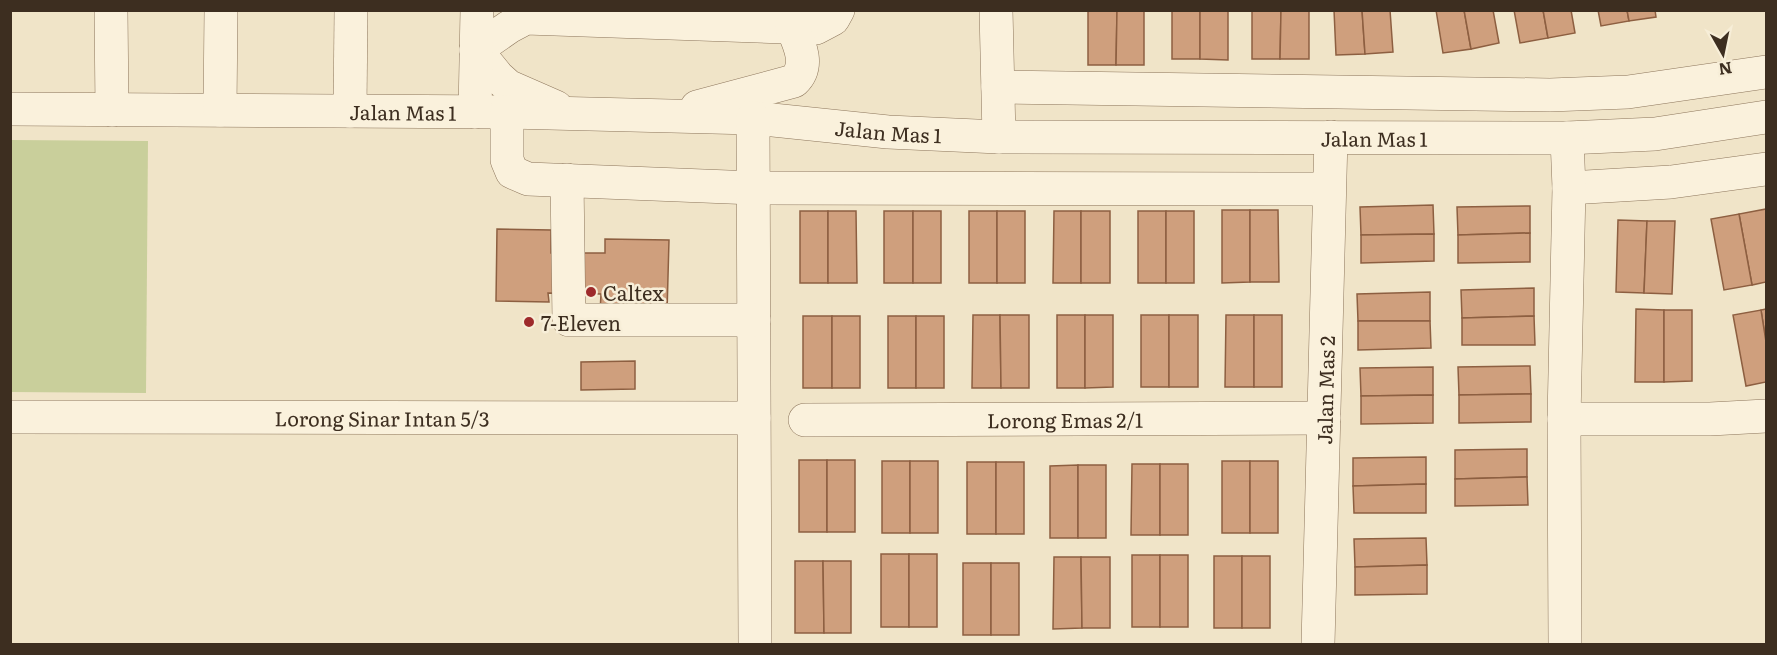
<svg xmlns="http://www.w3.org/2000/svg" width="1777" height="655" font-family="Literata,serif">
  <style>
    .green { fill: #c9cf9b }
    .building { fill: #cf9f7d; stroke: #8d5f41; stroke-width: 1.5 }
    .lines { fill: none; stroke-linecap: round; stroke-linejoin: round }
    .minor-casing { stroke: #8d765c; stroke-width: 34 }
    .minor { stroke: #faf1dc; stroke-width: 33 }
    .poi-dot { fill: #9e2a2b; stroke: #f7eed8; stroke-width: 2 }
    .labels { text-anchor: middle; dominant-baseline: central; stroke-width: 5; stroke-linejoin: round; paint-order: stroke }
    .street-label { font-size: 20px; fill: #3d2e20; stroke: #f7eed8 }
    .poi-label { font-size: 20px; fill: #3d2e20; stroke: #f7eed8; text-anchor: start }
  </style>
  <rect width="100%" height="100%" fill="#f0e4c8"/>
  <path class="green" d="M11 140 148 141 146 393 11 392Z"/>
  <g class="building">
    <path d="M1088 10H1117L1116 65H1088Z"/>
    <path d="M1117 10H1144V65H1116Z"/>
    <rect x="1172" y="10" width="28" height="49"/>
    <path d="M1200 10H1228V60L1200 59Z"/>
    <path d="M1252 10H1281L1280 59H1252Z"/>
    <path d="M1281 10H1309V59H1280Z"/>
    <path d="M1334 10H1362L1365 54 1336 55Z"/>
    <path d="M1362 10H1390L1393 52 1365 54Z"/>
    <path d="M1436 10H1464L1471 49 1443 53Z"/>
    <path d="M1464 10H1493L1499 43 1471 49Z"/>
    <path d="M1514 10H1543L1548 38 1520 43Z"/>
    <path d="M1543 10H1571L1575 33 1548 38Z"/>
    <path d="M1598 10H1627L1629 21 1601 26Z"/>
    <path d="M1627 10H1655L1656 17 1629 21Z"/>
    <path d="M1433 205 1434 234 1361 235 1360 207Z"/>
    <path d="M1530 206V233L1458 235 1457 207Z"/>
    <path d="M1766 209V282L1752 285 1739 214Z"/>
    <path d="M1222 210H1250V282L1222 283Z"/>
    <path d="M1250 210H1278L1279 282H1250Z"/>
    <rect x="800" y="211" width="28" height="72"/>
    <path d="M828 211H856L857 283H828Z"/>
    <rect x="884" y="211" width="29" height="72"/>
    <rect x="913" y="211" width="28" height="72"/>
    <rect x="969" y="211" width="28" height="72"/>
    <rect x="997" y="211" width="28" height="72"/>
    <path d="M1054 211H1081V283H1053Z"/>
    <rect x="1081" y="211" width="29" height="72"/>
    <rect x="1138" y="211" width="28" height="72"/>
    <rect x="1166" y="211" width="28" height="72"/>
    <path d="M1739 214 1752 285 1724 290 1711 219Z"/>
    <path d="M1618 220 1647 221 1644 293 1616 292Z"/>
    <path d="M1647 221H1675L1672 294 1644 293Z"/>
    <path d="M497 229 551 230V253H605V239L669 240 667 313 600 312 601 294 548 293 549 302 496 301Z"/>
    <path d="M1530 233V262L1458 263V235Z"/>
    <path d="M1434 234V261L1361 263V235Z"/>
    <path d="M1534 288V316L1462 318 1461 290Z"/>
    <path d="M1430 292V321H1358L1357 294Z"/>
    <path d="M1636 309 1664 310V382H1635Z"/>
    <path d="M1766 309V342L1761 310Z"/>
    <path d="M1664 310H1692V381L1664 382Z"/>
    <path d="M1761 310 1766 342V382L1746 386 1733 315Z"/>
    <path d="M973 315H1000L1001 388H972Z"/>
    <path d="M1000 315H1029V388H1001Z"/>
    <rect x="1057" y="315" width="28" height="73"/>
    <path d="M1085 315H1113V387L1085 388Z"/>
    <rect x="1141" y="315" width="28" height="72"/>
    <rect x="1169" y="315" width="29" height="72"/>
    <path d="M1226 315H1254V387H1225Z"/>
    <rect x="1254" y="315" width="28" height="72"/>
    <rect x="803" y="316" width="29" height="72"/>
    <rect x="832" y="316" width="28" height="72"/>
    <rect x="888" y="316" width="28" height="72"/>
    <rect x="916" y="316" width="28" height="72"/>
    <path d="M1534 316 1535 345H1462V318Z"/>
    <path d="M1358 321H1430L1431 348 1358 350Z"/>
    <path d="M635 361V389L581 390V362Z"/>
    <path d="M1530 366 1531 394 1459 395 1458 367Z"/>
    <path d="M1433 367V395L1361 396 1360 368Z"/>
    <path d="M1531 394V422L1459 423V395Z"/>
    <path d="M1433 395V423L1361 424V396Z"/>
    <path d="M1527 449V477L1455 479V450Z"/>
    <path d="M1426 457V484L1353 486V458Z"/>
    <rect x="799" y="460" width="28" height="72"/>
    <rect x="827" y="460" width="28" height="72"/>
    <rect x="882" y="461" width="28" height="72"/>
    <rect x="910" y="461" width="28" height="72"/>
    <rect x="1222" y="461" width="28" height="72"/>
    <rect x="1250" y="461" width="28" height="72"/>
    <rect x="967" y="462" width="29" height="72"/>
    <rect x="996" y="462" width="28" height="72"/>
    <path d="M1132 464H1160V535H1131Z"/>
    <rect x="1160" y="464" width="28" height="71"/>
    <path d="M1078 465V538H1050V466Z"/>
    <rect x="1078" y="465" width="28" height="73"/>
    <path d="M1527 477 1528 505 1455 506V479Z"/>
    <path d="M1426 484V513H1354L1353 486Z"/>
    <path d="M1426 538 1427 565 1355 567 1354 539Z"/>
    <rect x="881" y="554" width="28" height="73"/>
    <rect x="909" y="554" width="28" height="73"/>
    <rect x="1132" y="555" width="28" height="72"/>
    <rect x="1160" y="555" width="28" height="72"/>
    <rect x="1214" y="556" width="28" height="72"/>
    <rect x="1242" y="556" width="28" height="72"/>
    <path d="M1054 557H1081L1082 628 1053 629Z"/>
    <path d="M1081 557H1110V628H1082Z"/>
    <path d="M795 561H823L824 633H795Z"/>
    <path d="M823 561H851V633H824Z"/>
    <rect x="963" y="563" width="28" height="72"/>
    <rect x="991" y="563" width="28" height="72"/>
    <path d="M1427 565V594L1355 595V567Z"/>
  </g>
  <g class="lines">
    <defs>
      <g id="minor">
        <path d="M111 10 112 110"/>
        <path d="M996 10 999 137"/>
        <path d="M476 50 509 27 526 18 816 28 833 19 838 10"/>
        <path d="M476 50 498 77 508 86 556 107"/>
        <path d="M998 87 1550 95 1628 92 1766 72"/>
        <path d="M697 107 794 81C810 66 800 45 792 27"/>
        <path id="s1" d="M10 109 507 112 753 118 888 132 999 137 1567 138 1655 134 1766 117"/>
        <path d="M220 110 221 10"/>
        <path d="M350 111 351 10"/>
        <path d="M475 112 477 10"/>
        <path d="M507 112V160L512 172 528 179 754 188 1329 189"/>
        <path d="M753 118 755 644"/>
        <path d="M567 180 569 320H754"/>
        <path d="M1569 188 1671 182 1766 169"/>
        <path id="s2" d="M10 417 754 418"/>
        <path d="M1564 419H1710L1766 416"/>
        <path id="s3" d="M805 420 1324 418"/>
        <path id="s4" d="M1318 644 1331 137"/>
        <path d="M1565 644 1564 419 1569 188 1567 138"/>
      </g>
    </defs>
    <use href="#minor" class="minor-casing"/>
    <use href="#minor" class="minor"/>
  </g>
  <g class="poi-dot">
    <circle cx="591" cy="292" r="6"/>
    <circle cx="529" cy="322" r="6"/>
  </g>
  <g class="labels">
    <g class="street-label">
      <text stroke="none"><textPath href="#s1" startOffset="393">Jalan Mas 1</textPath></text>
      <text stroke="none"><textPath href="#s1" startOffset="879">Jalan Mas 1</textPath></text>
      <text stroke="none"><textPath href="#s1" startOffset="1365">Jalan Mas 1</textPath></text>
      <text stroke="none"><textPath href="#s4" startOffset="254">Jalan Mas 2</textPath></text>
      <text stroke="none"><textPath href="#s2" startOffset="372">Lorong Sinar Intan 5/3</textPath></text>
      <text stroke="none"><textPath href="#s3" startOffset="260">Lorong Emas 2/1</textPath></text>
    </g>
    <g class="poi-label">
      <text x="603" y="292">Caltex</text>
      <text x="541" y="322">7-Eleven</text>
    </g>
  </g>
  <rect width="1777" height="655" fill="none" stroke="#3d2e20" stroke-width="24"/>
  <g transform="translate(1723 54) rotate(171)" stroke="#f7eed8" stroke-width="4.5" paint-order="stroke">
  <path d="M0-4.5L10 22L0 15L-10 22Z" fill="#3d2e20"/>
  <text y="-9" font-size="16" font-weight="bold" text-anchor="middle" fill="#3d2e20">N</text>
  </g>
</svg>
